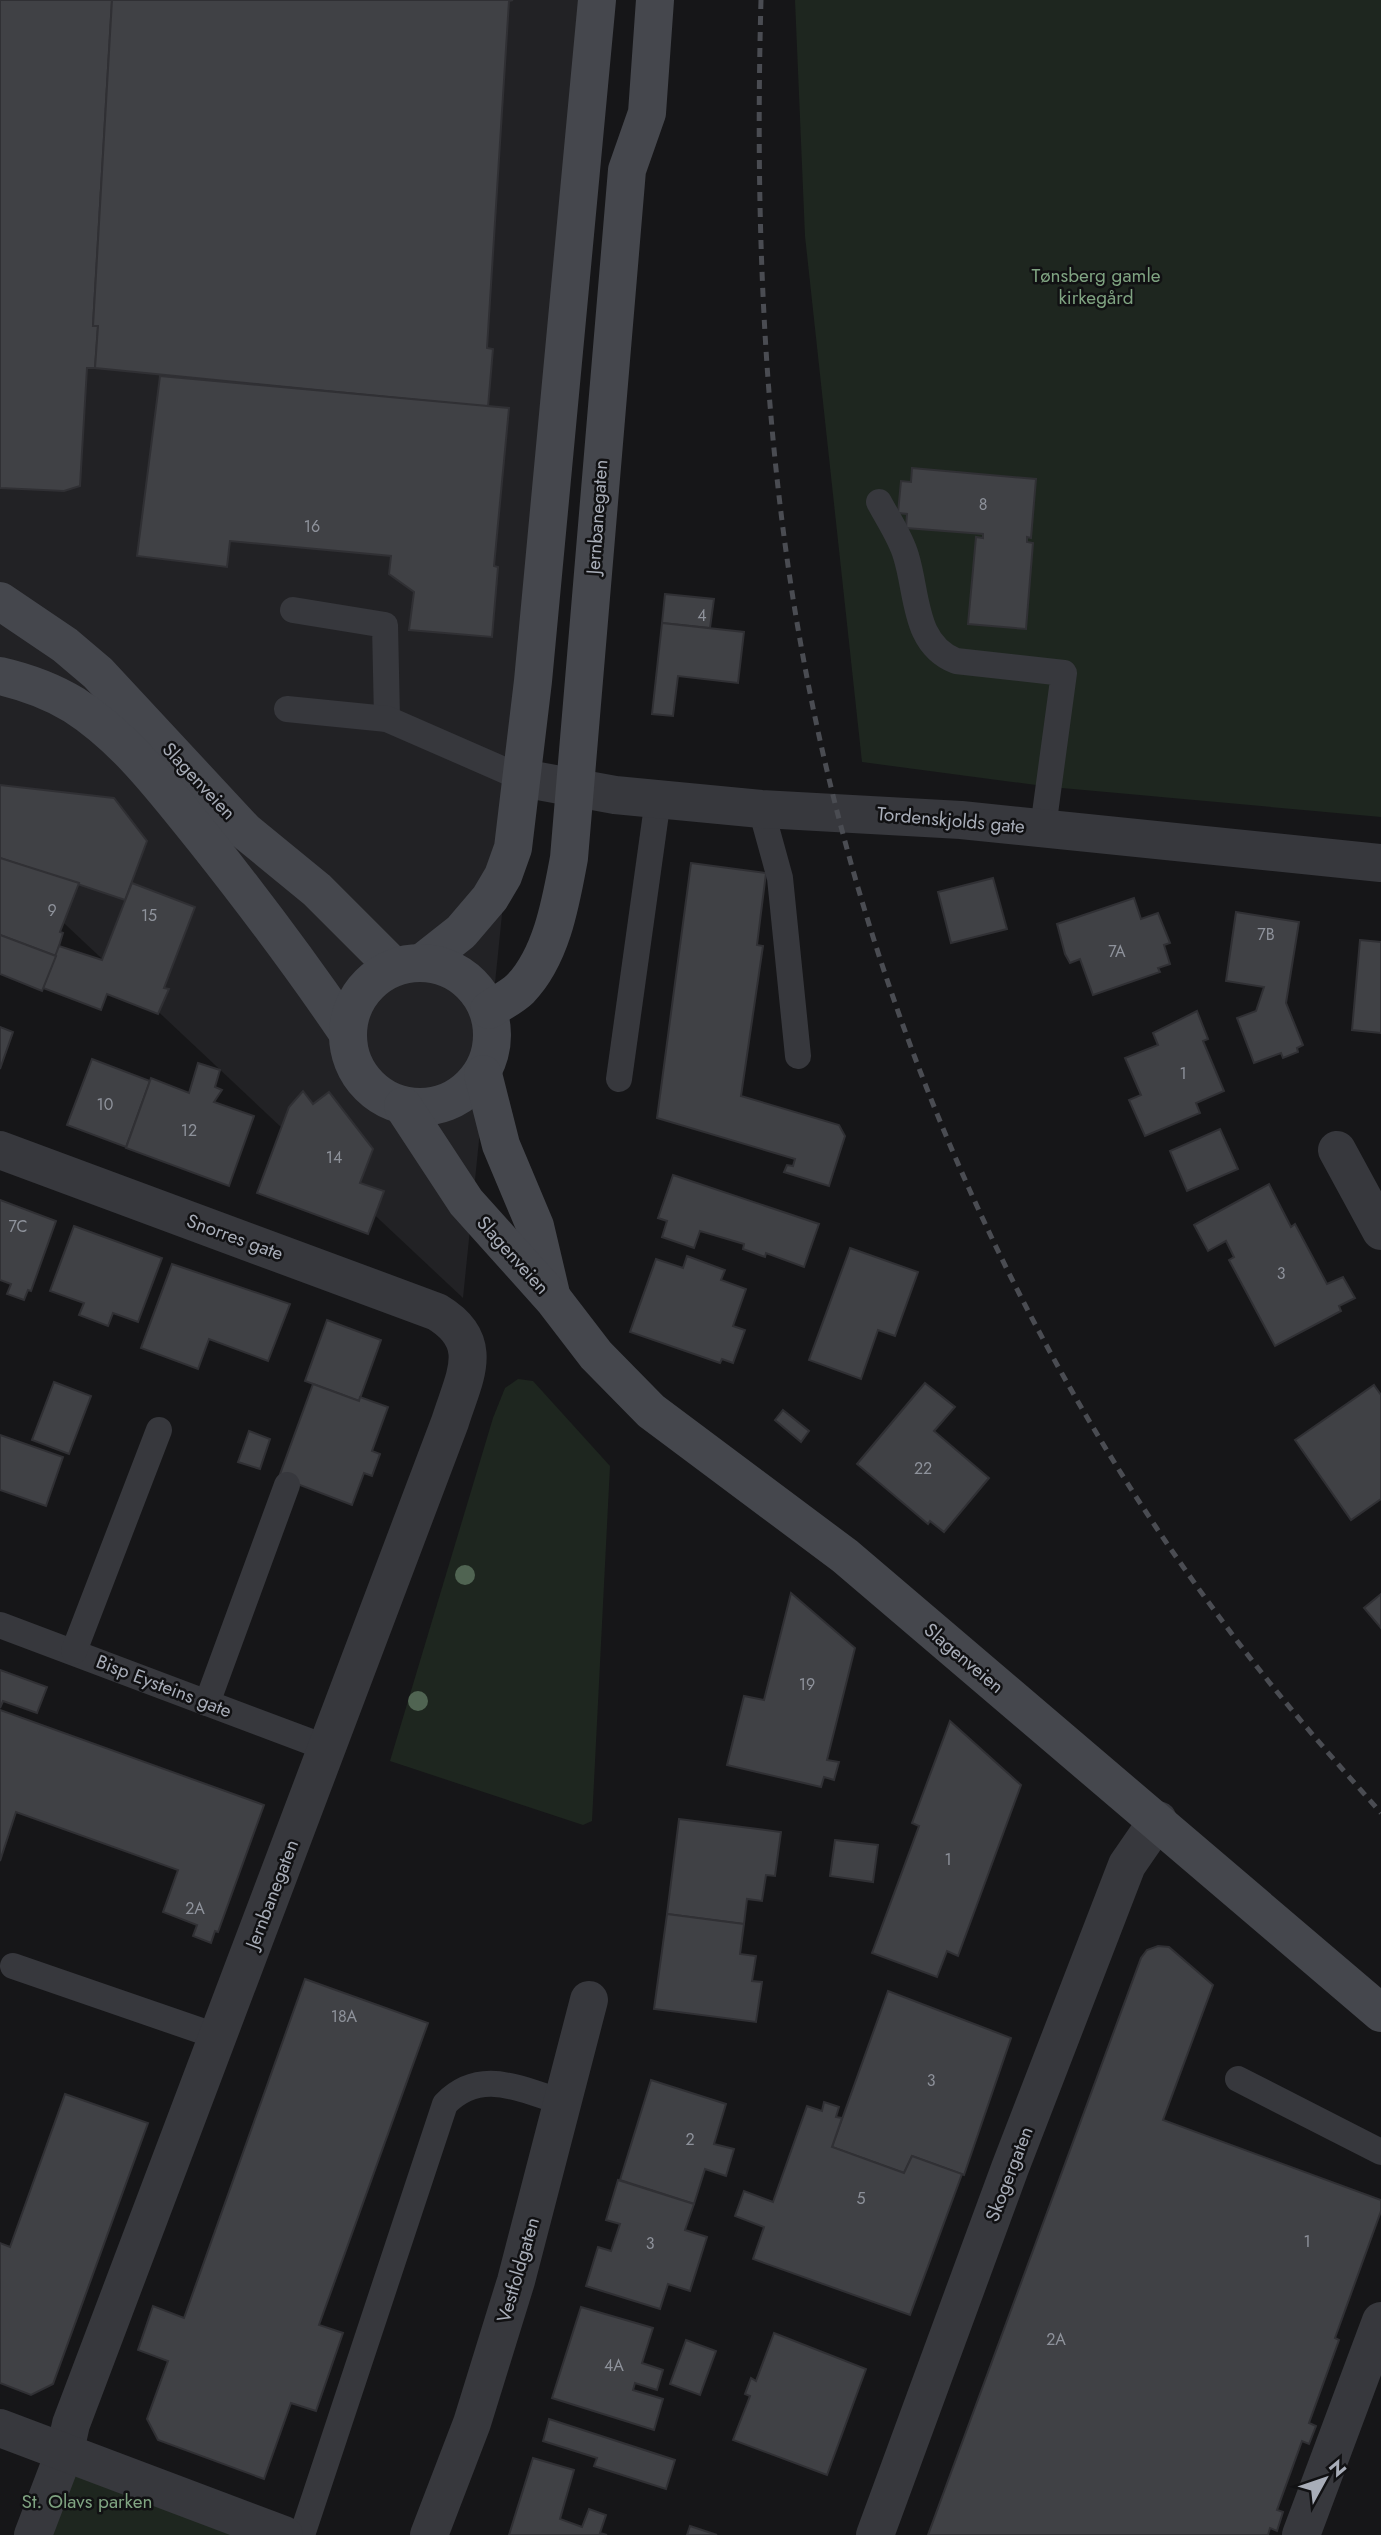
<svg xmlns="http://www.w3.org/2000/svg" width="1381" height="2535" font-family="Jost,sans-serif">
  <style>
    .built { fill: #222225 }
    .green { fill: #1e261f }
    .building { fill: #404145; stroke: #303034; stroke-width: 2 }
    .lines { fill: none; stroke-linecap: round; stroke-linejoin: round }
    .lane { stroke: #37383d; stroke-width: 26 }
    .street { stroke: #37383d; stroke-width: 38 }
    .secondary { stroke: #45474d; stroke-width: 38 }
    .rail { stroke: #4a4c52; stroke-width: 5; stroke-dasharray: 9 7; stroke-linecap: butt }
    .tree { fill: #506452 }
    .labels { text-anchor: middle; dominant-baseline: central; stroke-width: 5; stroke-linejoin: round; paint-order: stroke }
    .number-label { font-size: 16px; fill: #8e929b }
    .park-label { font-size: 19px; fill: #7fa381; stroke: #111113 }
    .street-label { font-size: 19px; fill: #a8adb8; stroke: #111113 }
  </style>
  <rect width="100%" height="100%" fill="#161618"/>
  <path class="built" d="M0 0H595L463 1298 0 863Z"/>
  <g class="green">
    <path d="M795 0H1381V817L1051 787 862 762 805 236Z"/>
    <path d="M518 1379 533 1381 610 1466 592 1821 583 1825 390 1761 493 1418 505 1388Z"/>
    <path d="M67 2457 281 2535H37Z"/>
  </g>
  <g class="building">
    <path d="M0 0H112L93 326H98L95 368H87L80 486 64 491 0 488Z"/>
    <path d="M112 0H513L509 1 487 348 493 349 488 407 95 368 98 326H93Z"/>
    <path d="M160 376 509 408 494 566 498 567 492 637 409 630 414 592 389 574 391 556 230 541 227 567 137 556Z"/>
    <path d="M912 468 1036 479 1031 538 1027 537V542L1033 543 1026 629 968 624 976 537 983 538V534L906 528 907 514 898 513 901 481 911 482Z"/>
    <path d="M665 594 714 599 710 628 662 623Z"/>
    <path d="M662 623 744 632 738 683 678 676 673 716 652 714Z"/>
    <path d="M0 785 114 798 147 841 125 900 0 858Z"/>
    <path d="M0 858 79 883 60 932 63 933 56 956 0 935Z"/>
    <path d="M691 863 766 873 757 945 763 946 741 1096 839 1125 845 1136 829 1186 784 1172 787 1165 793 1166 795 1159 657 1118Z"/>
    <path d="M993 878 1007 929 951 943 938 892Z"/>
    <path d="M132 883 195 907 164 988 169 989 158 1014 107 994 101 1010 43 988 59 946 102 960Z"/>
    <path d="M1134 898 1141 919 1158 913 1170 943 1164 945 1170 964 1158 968 1160 972 1093 995 1080 959 1070 963 1065 954 1057 924Z"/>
    <path d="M1236 912 1299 922 1286 1003 1303 1045 1297 1048 1298 1052 1283 1058 1281 1053 1254 1063 1237 1018 1256 1011 1264 987 1226 981Z"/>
    <path d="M0 935 56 956 42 991 0 974Z"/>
    <path d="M1360 940 1381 942V1033L1352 1030Z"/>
    <path d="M1197 1011 1208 1039 1203 1041 1224 1091 1196 1103 1200 1113 1145 1136 1129 1100 1141 1095 1125 1058 1158 1045 1153 1033Z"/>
    <path d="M0 1027 13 1032 0 1069Z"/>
    <path d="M92 1059 150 1081 126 1147 67 1125Z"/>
    <path d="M198 1063 220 1070 215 1087 222 1090 214 1102 254 1116 229 1186 126 1148 151 1078 189 1093Z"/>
    <path d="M303 1091 313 1104 329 1092 373 1149 360 1183 384 1191 368 1234 257 1193 289 1107Z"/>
    <path d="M1220 1129 1238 1169 1187 1191 1170 1151Z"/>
    <path d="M673 1175 819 1224 804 1267 766 1253 765 1257 743 1249 744 1244 700 1231 694 1248 662 1237 667 1221 658 1218Z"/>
    <path d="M1269 1184 1291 1227 1295 1224 1327 1284 1343 1277 1355 1298 1339 1306 1341 1311 1275 1346 1229 1260 1234 1257 1226 1241 1208 1251 1194 1225Z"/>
    <path d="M0 1200 56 1221 31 1291 28 1290 24 1300 7 1294 11 1284 0 1280Z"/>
    <path d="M74 1226 162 1258 138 1322 113 1313 108 1326 79 1315 84 1303 50 1291Z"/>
    <path d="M850 1248 918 1272 895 1336 878 1330 861 1379 809 1360Z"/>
    <path d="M687 1256 725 1270 721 1280 746 1289 733 1326 745 1330 733 1363 722 1359 720 1363 630 1332 656 1259 683 1268Z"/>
    <path d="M172 1264 290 1304 268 1361 209 1339 198 1369 141 1348Z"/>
    <path d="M327 1320 381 1340 359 1401 305 1381Z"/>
    <path d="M54 1382 91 1396 69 1454 32 1440Z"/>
    <path d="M925 1383 955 1407 934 1431 989 1478 944 1532 930 1521 928 1524 857 1464Z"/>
    <path d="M313 1384 359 1401 360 1397 388 1407 372 1451 380 1454 372 1476 364 1473 352 1505 279 1477Z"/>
    <path d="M1374 1385 1381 1395V1499L1351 1520 1295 1440Z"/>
    <path d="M783 1410 809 1431 801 1442 775 1420Z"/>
    <path d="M249 1431 270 1439 260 1469 238 1462Z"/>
    <path d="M0 1435 63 1457 46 1506 0 1490Z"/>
    <path d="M791 1593 855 1648 827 1760 839 1762 834 1780 824 1777 821 1787 727 1765 744 1696 764 1700Z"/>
    <path d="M1381 1594V1628L1364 1608Z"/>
    <path d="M0 1670 47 1687 37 1713 3 1701 0 1708Z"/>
    <path d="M0 1710 264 1805 218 1932 215 1931 211 1943 193 1936 197 1925 163 1912 178 1870 16 1812 0 1861Z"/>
    <path d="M950 1721 1021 1785 958 1956 947 1951 937 1977 872 1953 919 1826 912 1823Z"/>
    <path d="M679 1819 781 1832 775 1876 766 1875 762 1901 747 1899 744 1924 667 1914Z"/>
    <path d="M835 1840 878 1845 873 1882 830 1876Z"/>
    <path d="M667 1914 744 1924 740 1954 756 1956 752 1981 762 1982 756 2022 654 2009Z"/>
    <path d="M1158 1946 1169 1947 1213 1985 1163 2120 1381 2200V2211L1335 2338 1339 2340 1309 2423 1316 2426 1309 2444 1302 2441 1277 2510 1283 2512 1277 2531 1270 2528 1268 2535H928L1141 1958 1147 1950Z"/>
    <path d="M305 1979 428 2023 319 2325 343 2333 316 2411 291 2403 264 2479 158 2440 147 2419 168 2361 138 2350 153 2306 184 2318Z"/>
    <path d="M888 1991 1011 2038 964 2175 912 2156 904 2173 832 2147Z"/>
    <path d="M651 2080 726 2104 714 2144 734 2149 726 2176 705 2169 694 2204 620 2180Z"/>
    <path d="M65 2094 148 2123 53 2384 31 2395 0 2383V2243L10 2247Z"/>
    <path d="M824 2102 839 2107 836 2117 842 2118 832 2147 904 2173 912 2156 962 2174 910 2315 753 2259 764 2227 735 2216 744 2191 773 2202 807 2106 822 2111Z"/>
    <path d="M618 2180 694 2204 685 2230 707 2237 690 2291 668 2284 660 2309 586 2286 598 2247 611 2251 620 2224 606 2220Z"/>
    <path d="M581 2307 653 2328 642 2363 663 2370 657 2390 635 2383 633 2390 663 2399 654 2430 552 2398Z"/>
    <path d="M774 2333 866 2369 827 2475 733 2440 750 2396 745 2394 751 2378 756 2381Z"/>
    <path d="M686 2340 716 2351 700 2395 670 2384Z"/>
    <path d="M549 2419 675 2460 666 2489 594 2466 597 2458 543 2441Z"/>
    <path d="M533 2458 574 2470 560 2519 582 2527 589 2509 606 2515 600 2533 607 2535H509Z"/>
    <path d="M690 2526 717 2535H687Z"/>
  </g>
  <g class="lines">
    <g class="lane">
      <path d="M879 502C888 519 901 538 906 556 918 594 913 644 956 661L1064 673 1043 828"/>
      <path d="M293 610 385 625 387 719"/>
      <path d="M287 709 387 719 522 778"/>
      <path d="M761 809 780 878 798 1056"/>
      <path d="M619 1079 658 799"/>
      <path d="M0 1625 327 1748"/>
      <path d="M74 1651 159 1430"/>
      <path d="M207 1703 287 1485"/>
      <path d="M13 1966 219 2037"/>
      <path d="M1238 2079 1381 2152"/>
      <path d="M302 2535 445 2104C481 2067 520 2090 563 2102"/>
    </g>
    <g class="street">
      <path d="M522 778 615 795 761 809 961 820 1381 863"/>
      <path d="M0 1150 437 1312C487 1342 464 1377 450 1422L71 2424 65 2451 33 2535"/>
      <path d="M1337 1150 1381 1231"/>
      <path d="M0 2428 284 2535"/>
      <path d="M429 2535 472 2423 516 2281 589 2000"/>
      <path d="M875 2535 1010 2168 1127 1865 1158 1820"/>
      <path d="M1301 2535 1381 2321"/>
    </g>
    <g class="secondary">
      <path d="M0 601 65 645 98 673 245 831 317 890 394 967"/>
      <path d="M0 676C26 682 51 691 74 705 127 739 165 791 204 839 254 902 302 966 347 1032"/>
      <path d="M423 962 461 932 490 898 503 876 513 848 533 681 597 0"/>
      <circle cx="420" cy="1035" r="72"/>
      <path d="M489 1010C499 1003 512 997 520 989 552 956 561 901 569 858L627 170 647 113 655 0"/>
      <path d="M483 1074 501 1145 535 1226 551 1294"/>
      <path d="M403 1106 466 1202 553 1299 596 1355 651 1411 845 1556 1381 2013"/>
    </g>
    <path class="rail" d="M761 0C755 216 763 438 802 651 865 999 1011 1338 1223 1622 1272 1689 1326 1751 1381 1813"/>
  </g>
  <g class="tree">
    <circle cx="465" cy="1575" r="10"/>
    <circle cx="418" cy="1701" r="10"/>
  </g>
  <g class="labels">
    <g class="number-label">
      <text x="983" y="504">8</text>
      <text x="312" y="526">16</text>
      <text x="702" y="615">4</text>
      <text x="52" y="910">9</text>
      <text x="149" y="915">15</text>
      <text x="1266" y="934">7B</text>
      <text x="1117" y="951">7A</text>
      <text x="1183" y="1073">1</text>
      <text x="105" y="1104">10</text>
      <text x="189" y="1130">12</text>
      <text x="334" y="1157">14</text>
      <text x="18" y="1226">7C</text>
      <text x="1281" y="1273">3</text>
      <text x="923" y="1468">22</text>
      <text x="807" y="1684">19</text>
      <text x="948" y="1859">1</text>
      <text x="195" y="1908">2A</text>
      <text x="344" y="2016">18A</text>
      <text x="931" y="2080">3</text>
      <text x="690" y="2139">2</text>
      <text x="861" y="2198">5</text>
      <text x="1307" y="2241">1</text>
      <text x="650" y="2243">3</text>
      <text x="1056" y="2339">2A</text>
      <text x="614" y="2365">4A</text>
    </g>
    <g class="park-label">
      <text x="1096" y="275">Tønsberg gamle<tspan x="1096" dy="22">kirkegård</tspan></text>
      <text x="87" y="2501">St. Olavs parken</text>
    </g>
    <g class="street-label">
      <text transform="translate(597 517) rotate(-86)">Jernbanegaten</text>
      <text transform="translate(199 781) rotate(47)">Slagenveien</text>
      <text transform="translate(951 820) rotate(5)">Tordenskjolds gate</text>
      <text transform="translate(235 1237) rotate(20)">Snorres gate</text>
      <text transform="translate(513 1255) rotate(48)">Slagenveien</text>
      <text transform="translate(964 1658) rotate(40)">Slagenveien</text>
      <text transform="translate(164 1686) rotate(21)">Bisp Eysteins gate</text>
      <text transform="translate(272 1894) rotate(-69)">Jernbanegaten</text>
      <text transform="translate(1009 2174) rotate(-69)">Skogergaten</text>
      <text transform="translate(518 2270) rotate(-74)">Vestfoldgaten</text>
    </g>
  </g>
  <g transform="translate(1325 2479) rotate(50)" stroke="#111113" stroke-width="5" paint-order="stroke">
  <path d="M0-5L12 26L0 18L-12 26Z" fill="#a8adb8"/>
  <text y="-10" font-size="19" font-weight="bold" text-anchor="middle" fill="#a8adb8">N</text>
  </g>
</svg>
